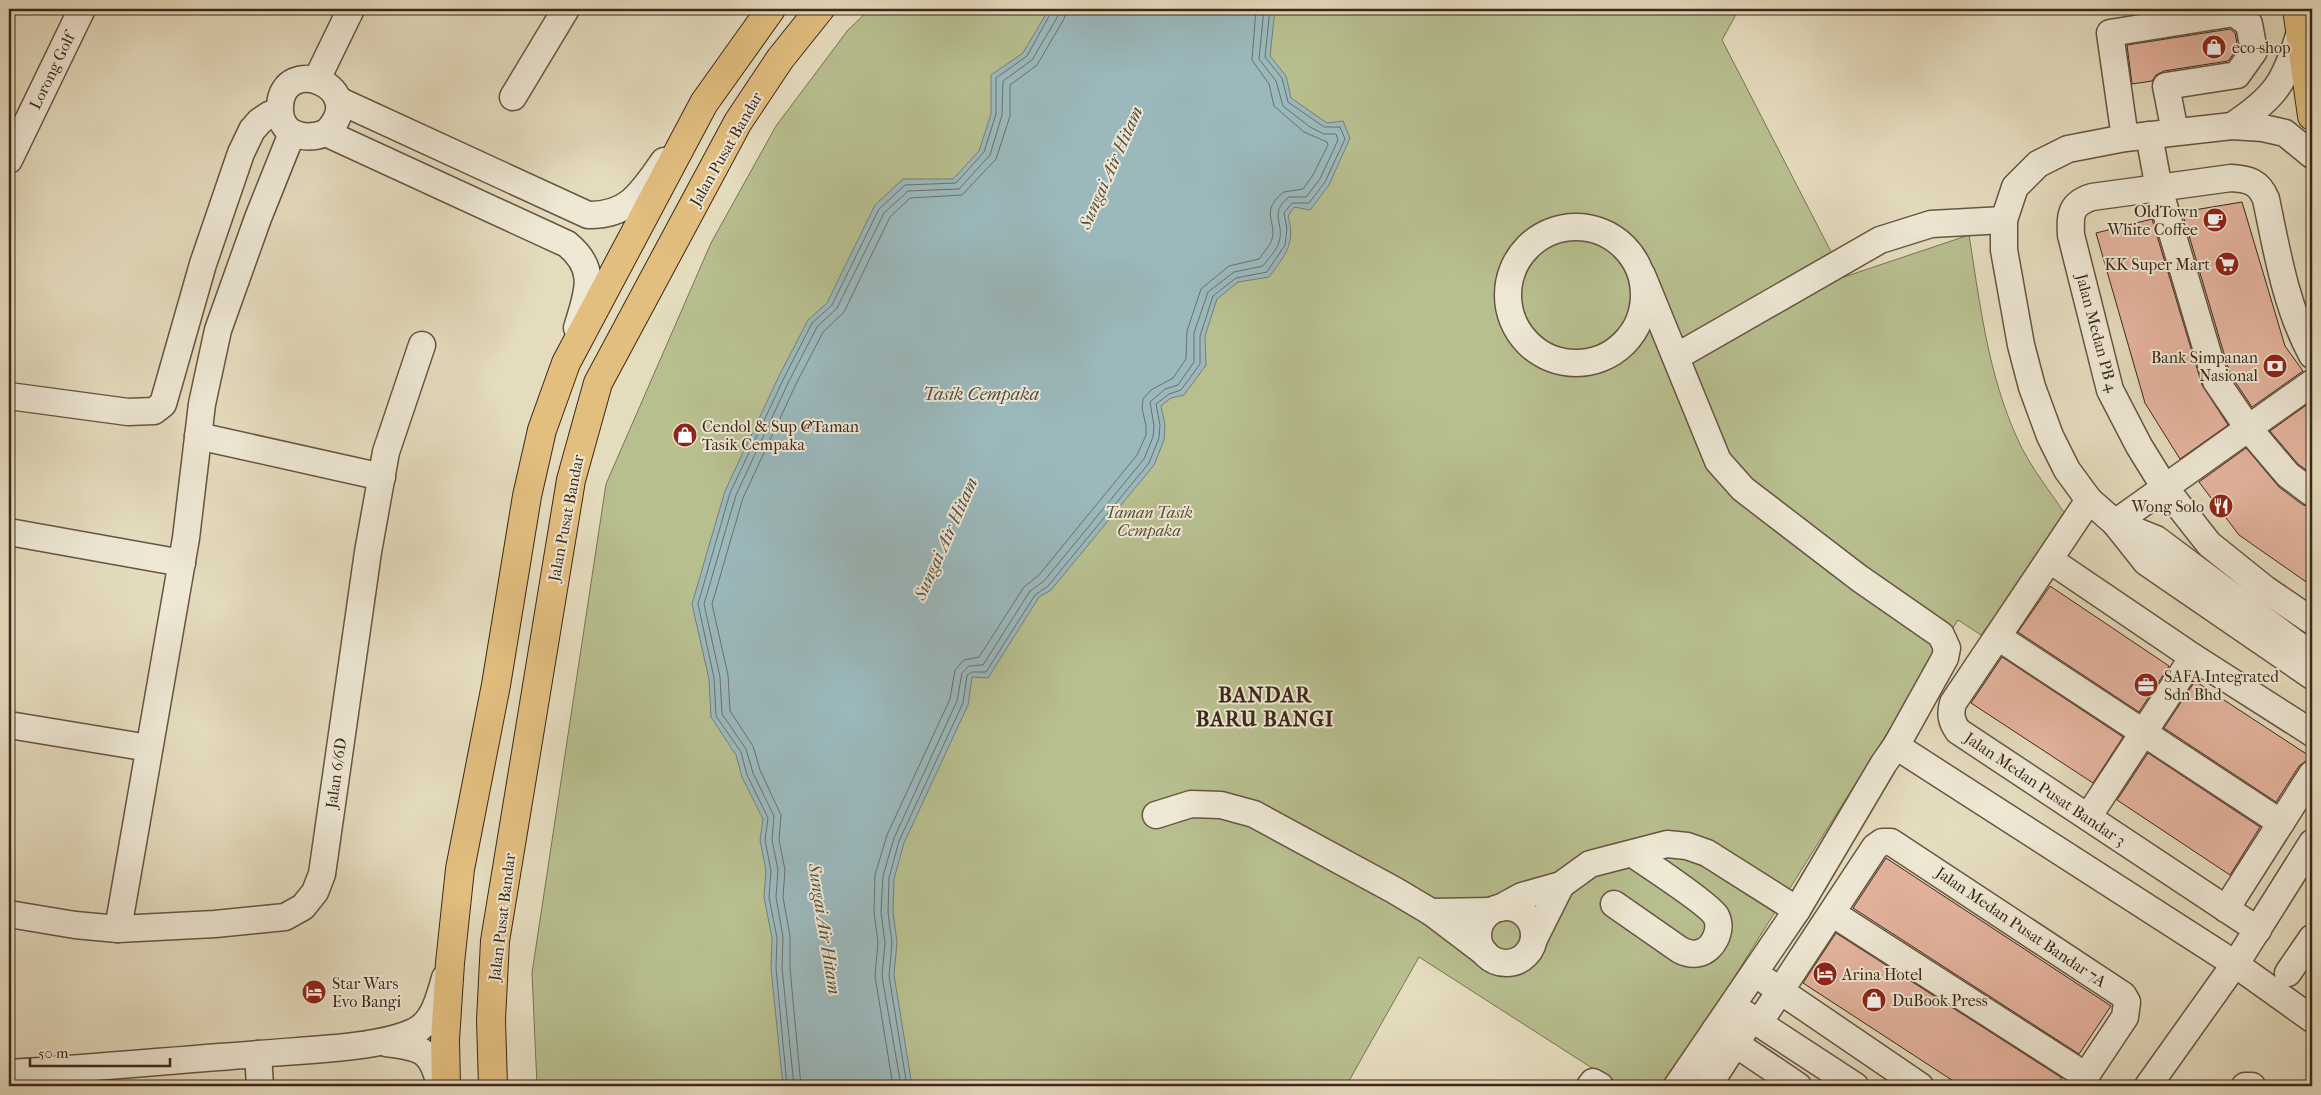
<svg xmlns="http://www.w3.org/2000/svg" width="2321" height="1095" font-family="'IM FELL French Canon',serif">
  <style>
    .green { fill: #b8bf8f; stroke: #7b7354 }
    .water { fill: #9bb9bd; stroke: #767f7b }
    .lines { fill: none; stroke-linecap: round; stroke-linejoin: round }
    .shore { stroke: #6c706b; stroke-width: 1 }
    .building { fill: #e5b49f; stroke: #3e2719 }
    .minor-casing { stroke: #685442; stroke-width: 29 }
    .major-casing { stroke: #3e2719; stroke-width: 30 }
    .minor { stroke: #eee8d5; stroke-width: 26 }
    .major { stroke: #e2be7f; stroke-width: 28 }
    .labels { text-anchor: middle; dominant-baseline: central; stroke-width: 4; stroke-linejoin: round; paint-order: stroke }
    .poi-label { font-size: 16px; fill: #3e2719; stroke: #eee8d5; text-anchor: start }
    .street-label { font-size: 16px; fill: #3e2719; stroke: #eee8d5 }
    .park-label { font-size: 16px; font-style: italic; fill: #5c4d36; stroke: #eee8d5 }
    .water-label { font-size: 18px; font-style: italic; fill: #554c42; stroke: #eee8d5 }
    .district-label { font-size: 21px; font-weight: bold; letter-spacing: 1px; fill: #3e2719; stroke: #eee8d5 }
  </style>
  <rect width="100%" height="100%" fill="#e5dcbe"/>
  <filter id="stains"><feTurbulence type="fractalNoise" baseFrequency=".004" numOctaves="4"/><feColorMatrix values="0 0 0 0 .2 0 0 0 0 .09 0 0 0 0 .02 0 0 0 .5 -.17"/></filter>
  <radialGradient id="worn" r=".72"><stop offset=".6" stop-color="#630" stop-opacity="0"/><stop offset="1" stop-color="#630" stop-opacity=".3"/></radialGradient>
  <path class="green" d="M870 9H1739L1722 40 1844 277 1969 235C1980 304 1988 375 2018 440 2030 467 2051 492 2067 517L1981 635 1958 620 1666 1086H1620L1419 957 1346 1086H537L532 973 606 484 711 243 776 126 848 30Z"/>
  <path class="water" d="M1049 9H1275L1270 56 1286 76 1291 98 1327 123 1343 121 1350 138 1329 185 1310 210 1294 207 1288 216C1296 244 1285 255 1269 277L1238 282 1217 299 1205 336 1206 365 1184 395 1171 398 1161 406 1165 425 1164 440 1154 465 1051 590 1039 597 988 678 972 677 968 705 904 843 894 879 893 912 897 942 894 975 912 1086H783L771 968 772 938 764 897 766 871 760 840 763 819 742 777 736 755 711 717 709 679 692 604 725 491 779 376 808 320 827 303 875 205 903 179H953L979 151 991 114V75L1023 53Z"/>
  <g class="lines">
    <g class="shore">
      <path d="M787 1086 776 968 777 938 769 897 771 871 765 840 768 818 747 775 741 752 716 716 714 678 698 604 730 493 784 378 812 323 832 305 879 209 905 185 956 183 984 152 996 114V78L1027 56 1053 9"/>
      <path d="M794 1086 782 968 783 937 776 897 778 870 772 840 774 816 753 773 746 749 722 714 720 677 704 604 736 495 789 381 817 327 837 308 884 213 908 191 959 189 990 155 1002 115 1003 81 1032 60 1058 16 1059 9"/>
      <path d="M801 1086 790 968V936L783 897 785 870 779 840 781 815 760 770 753 746 730 711 728 675 712 604 743 498 796 384 823 332 844 312 890 217 910 198 962 195 996 159 1010 116V85L1037 65 1064 19 1067 9"/>
      <path d="M893 1086 875 976 878 943 874 912 875 875 887 835 950 699 955 670 964 660 979 657 1024 587 1039 575 1137 455 1146 435V426L1142 408 1143 399 1151 390 1173 378 1186 359 1187 331 1201 289 1229 266 1259 259C1263 253 1270 246 1272 239 1277 221 1259 211 1284 192L1303 189 1313 175 1328 145 1327 142 1304 132 1274 106 1269 84 1252 60 1256 9"/>
      <path d="M901 1086 882 976 885 943 881 912 883 876 894 838 957 701 962 673 969 666 983 665 1030 591 1044 581 1144 459 1153 437 1154 426 1150 402 1165 389 1178 385 1194 362V333L1208 292 1234 272 1263 266C1268 259 1277 250 1279 242 1285 224 1268 213 1289 197H1306L1320 179 1338 140 1336 134H1324L1310 127 1283 106 1276 81 1259 59 1264 9"/>
      <path d="M907 1086 889 976 892 943 888 912 889 878 899 841 963 703 967 675 972 672H986L1035 595 1048 586 1149 463 1159 438 1160 425 1156 404 1169 394 1181 390 1200 364V336L1213 296 1236 278 1267 272 1285 245 1287 229 1284 213 1292 203H1309L1325 182 1345 139 1340 127H1324L1288 102 1282 78 1265 57 1270 9"/>
    </g>
  </g>
  <g class="building">
    <path d="M2230 29 2235 33 2238 48 2228 61 2164 71 2156 75 2152 81 2132 84 2127 45Z"/>
    <path d="M2242 202 2285 346 2303 371 2252 407 2230 374 2182 212Z"/>
    <path d="M2152 219 2202 385 2228 425 2180 459 2145 403 2096 233Z"/>
    <path d="M2312 401V474L2298 464 2270 431Z"/>
    <path d="M2246 448 2279 487 2303 505 2312 508V586L2239 535 2199 482Z"/>
    <path d="M2050 586 2169 666 2139 712 2018 632Z"/>
    <path d="M2002 657 2123 737 2093 783 1971 703Z"/>
    <path d="M2195 681 2311 757 2299 766 2276 802 2164 728Z"/>
    <path d="M2148 753 2260 827 2230 875 2117 800Z"/>
    <path d="M1886 858 2111 1006 2079 1054 1853 908Z"/>
    <path d="M1836 933 2062 1078 2056 1086H1961L1803 983Z"/>
  </g>
  <g class="lines">
    <defs>
      <g id="minor">
        <path d="M317 79 351 9"/>
        <path d="M513 97 566 9"/>
        <path d="M338 100 588 215C629 216 642 192 664 161"/>
        <path d="M2232 126C2276 97 2285 82 2300 32"/>
        <path d="M326 133C372 88 283 52 280 106 278 135 304 141 326 133L567 244C599 270 587 294 577 328"/>
        <path d="M2149 135 2159 189 2216 381 2248 428 2288 475 2312 493"/>
        <path d="M2125 138 2110 33 2234 13 2249 24 2254 51 2237 75 2166 86 2175 132"/>
        <path d="M2312 155 2285 133 2263 128 2232 126 2125 138 2068 149 2038 164 2015 187 2004 220V250L2021 345 2032 387 2050 436 2067 470 2089 500 2115 523 2146 562 2312 676"/>
        <path d="M9 160 82 9"/>
        <circle cx="1576" cy="295" r="68"/>
        <path d="M1642 275 1718 461 1743 489 1859 578 1941 635 1947 648 1945 658 1896 746 1884 763 1797 910 1677 1086"/>
        <path d="M2312 355C2286 307 2277 252 2266 199 2259 182 2249 179 2231 178L2092 197C2070 204 2070 215 2071 235L2110 390 2139 446 2165 488 2209 544 2265 589 2312 621"/>
        <path d="M1676 357 1880 240 1931 224 2004 220"/>
        <path d="M9 396 128 412 154 411 163 404 203 264 241 153 252 130 260 121 269 115 279 112"/>
        <path d="M198 436 382 477"/>
        <path d="M2089 500 1953 703C1950 714 1951 721 1958 731L2258 930"/>
        <path d="M2115 523 2312 383"/>
        <path d="M2116 523 2156 539 2303 649"/>
        <path d="M9 532 182 563"/>
        <path d="M2050 560 2193 657 2312 733"/>
        <path d="M1998 637 2281 823"/>
        <path d="M9 725 149 748"/>
        <path d="M1896 746 2235 964 2312 1019"/>
        <path d="M1156 815 1191 804 1221 805 1254 814 1394 890 1431 912 1485 953"/>
        <path d="M2088 817 2193 657"/>
        <path d="M1614 904 1680 950C1686 953 1692 955 1699 953 1713 950 1723 930 1716 916 1710 905 1648 864 1633 854"/>
        <circle cx="1506" cy="935" r="28"/>
        <path d="M1500 908 1522 896 1561 885 1590 864 1667 844 1687 846 1707 853 1797 910"/>
        <path d="M2226 909 2312 774"/>
        <path d="M1431 912 1491 911"/>
        <path d="M1832 913 2086 1076"/>
        <path d="M9 914 75 925 118 929 215 924 285 917 303 907 315 892 322 874 368 552 386 452 422 345"/>
        <path d="M118 929 186 538 202 404 218 330 258 218 292 133"/>
        <path d="M1534 939 1561 885"/>
        <path d="M2288 973 2312 938"/>
        <path d="M1766 981 1920 1086"/>
        <path d="M1745 1014 1855 1086"/>
        <path d="M1759 1023 1875 847 1882 842H1891L2123 995 2127 1002 2125 1017 2079 1086"/>
        <path d="M1715 1030 1798 1086"/>
        <path d="M386 1043C420 1047 432 1049 440 1086"/>
        <path d="M258 1054 260 1086"/>
        <path d="M9 1073C92 1068 176 1060 259 1054 301 1050 376 1049 413 1032 434 1023 439 998 445 978"/>
        <path d="M1590 1086 1593 1082 1600 1086"/>
        <path d="M1708 1086 1745 1029"/>
        <path d="M2148 1086 2242 954 2312 843"/>
        <path d="M2245 1086H2252"/>
      </g>
      <g id="major">
        <path d="M2297 9 2312 116"/>
        <path d="M446 1086 445 1040 450 963 460 869 496 685 527 496 542 430 566 363 704 103 771 9"/>
        <path d="M493 1086 491 1020 495 941 571 480 598 383 738 122 780 59 820 9"/>
      </g>
    </defs>
    <use href="#minor" class="minor-casing"/>
    <use href="#major" class="major-casing"/>
    <use href="#minor" class="minor"/>
    <use href="#major" class="major"/>
  </g>
  <defs>
    <symbol id="shop-disc" viewBox="-11 -11 22 22"><circle r="9.5" fill="#8f2418" stroke="#eee8d5"/><path d="M-5-2.5h2.3a2.7 3.5 0 0 1 5.4 0H5L5.5 6h-11ZM-1.5-2.5h3a1.5 2.3 0 0 0-3 0Z" fill="#fff"/></symbol>
    <symbol id="cafe-disc" viewBox="-11 -11 22 22"><circle r="9.5" fill="#8f2418" stroke="#eee8d5"/><path d="M-5.5-4.5H6V0H3Q3 3.5 0 3.5H-2.5Q-5.5 3.5-5.5 0ZM3-3.2v2h1.7v-2ZM-6 4.5H4V6H-6Z" fill="#fff"/></symbol>
    <symbol id="supermarket-disc" viewBox="-11 -11 22 22"><circle r="9.5" fill="#8f2418" stroke="#eee8d5"/><path d="M-6-5.5h2.5l.6 2H6L4.5 2H-2.5L-4.4-4H-6ZM-1.5 3.2a1.3 1.3 0 1 0 .1 0ZM3 3.2a1.3 1.3 0 1 0 .1 0Z" fill="#fff"/></symbol>
    <symbol id="bank-disc" viewBox="-11 -11 22 22"><circle r="9.5" fill="#8f2418" stroke="#eee8d5"/><path d="M-6-4H6V4H-6ZM0-2.3a2.3 2.3 0 1 0 0 4.6a2.3 2.3 0 1 0 0-4.6Z" fill="#fff"/></symbol>
    <symbol id="restaurant-disc" viewBox="-11 -11 22 22"><circle r="9.5" fill="#8f2418" stroke="#eee8d5"/><path d="M-5-6h1v4h1v-4h1v4h1v-4h1v5L-1.5 .5V6h-2V.5L-5-1ZM5-6V6H3V1.5H1.5Q1.5-4 5-6Z" fill="#fff"/></symbol>
    <symbol id="office-disc" viewBox="-11 -11 22 22"><circle r="9.5" fill="#8f2418" stroke="#eee8d5"/><path d="M-6-3h4V-5.5h4V-3h4V5H-6ZM-1-4.5V-3h2v-1.5ZM-6 0V1H6V0Z" fill="#fff"/></symbol>
    <symbol id="hotel-disc" viewBox="-11 -11 22 22"><circle r="9.5" fill="#8f2418" stroke="#eee8d5"/><path d="M-6-4.5h1.5V1H6V5H4.5V3h-9V5H-6ZM-4 0a1.8 1.8 0 1 1 3.6 0ZM.5 0V-2.5h3Q6-2.5 6 0Z" fill="#fff"/></symbol>
  </defs>
  <g fill-rule="evenodd">
    <use href="#shop-disc" x="2200" y="33" width="28" height="28"/>
    <use href="#cafe-disc" x="2201" y="206" width="28" height="28"/>
    <use href="#supermarket-disc" x="2213" y="250" width="28" height="28"/>
    <use href="#bank-disc" x="2261" y="352" width="28" height="28"/>
    <use href="#shop-disc" x="671" y="421" width="28" height="28"/>
    <use href="#restaurant-disc" x="2207" y="492" width="28" height="28"/>
    <use href="#office-disc" x="2132" y="671" width="28" height="28"/>
    <use href="#hotel-disc" x="1811" y="960" width="28" height="28"/>
    <use href="#hotel-disc" x="300" y="978" width="28" height="28"/>
    <use href="#shop-disc" x="1860" y="986" width="28" height="28"/>
  </g>
  <g class="labels">
    <g class="poi-label">
      <text x="2232" y="47">eco-shop</text>
      <text x="2198" y="211" text-anchor="end">OldTown<tspan x="2198" dy="18">White Coffee</tspan></text>
      <text x="2210" y="264" text-anchor="end">KK Super Mart</text>
      <text x="2258" y="357" text-anchor="end">Bank Simpanan<tspan x="2258" dy="18">Nasional</tspan></text>
      <text x="702" y="426">Cendol &amp; Sup @Taman<tspan x="702" dy="18">Tasik Cempaka</tspan></text>
      <text x="2204" y="506" text-anchor="end">Wong Solo</text>
      <text x="2164" y="676">SAFA Integrated<tspan x="2164" dy="18">Sdn Bhd</tspan></text>
      <text x="1842" y="974">Arina Hotel</text>
      <text x="332" y="983">Star Wars<tspan x="332" dy="18">Evo Bangi</tspan></text>
      <text x="1892" y="1000">DuBook Press</text>
    </g>
    <g class="street-label">
      <text transform="translate(52 71) rotate(-64)">Lorong Golf</text>
      <text transform="translate(726 149) rotate(-60)">Jalan Pusat Bandar</text>
      <text transform="translate(2097 333) rotate(75)">Jalan Medan PB 4</text>
      <text transform="translate(566 518) rotate(-79)">Jalan Pusat Bandar</text>
      <text transform="translate(336 773) rotate(-82)">Jalan 6/6D</text>
      <text transform="translate(2045 789) rotate(34)">Jalan Medan Pusat Bandar 3</text>
      <text transform="translate(502 917) rotate(-83)">Jalan Pusat Bandar</text>
      <text transform="translate(2021 927) rotate(34)">Jalan Medan Pusat Bandar 7A</text>
    </g>
    <g class="park-label">
      <text x="1149" y="512">Taman Tasik<tspan x="1149" dy="18">Cempaka</tspan></text>
    </g>
    <g class="water-label">
      <text transform="translate(1111 168) rotate(-66)">Sungai Air Hitam</text>
      <text x="981" y="394">Tasik Cempaka</text>
      <text transform="translate(946 539) rotate(-66)">Sungai Air Hitam</text>
      <text transform="translate(824 929) rotate(81)">Sungai Air Hitam</text>
    </g>
    <g class="district-label">
      <text x="1265" y="695">BANDAR<tspan x="1265" dy="24">BARU BANGI</tspan></text>
    </g>
  </g>
  <rect width="2321" height="1095" fill="none" stroke="#e5dcbe" stroke-width="30"/>
  <rect x="10" y="10" width="2301" height="1075" fill="none" stroke="#3e2719" stroke-width="2.5"/>
  <rect x="15" y="15" width="2291" height="1065" fill="none" stroke="#3e2719"/>
  <path d="M30 1058v8h140v-8" fill="none" stroke="#3e2719" stroke-width="2.5"/>
  <text x="38" y="1058" font-size="15" fill="#3e2719" stroke="#eee8d5" stroke-width="4" paint-order="stroke">50 m</text>
  <rect width="100%" height="100%" filter="url(#stains)"/>
  <rect width="100%" height="100%" fill="url(#worn)"/>
</svg>
